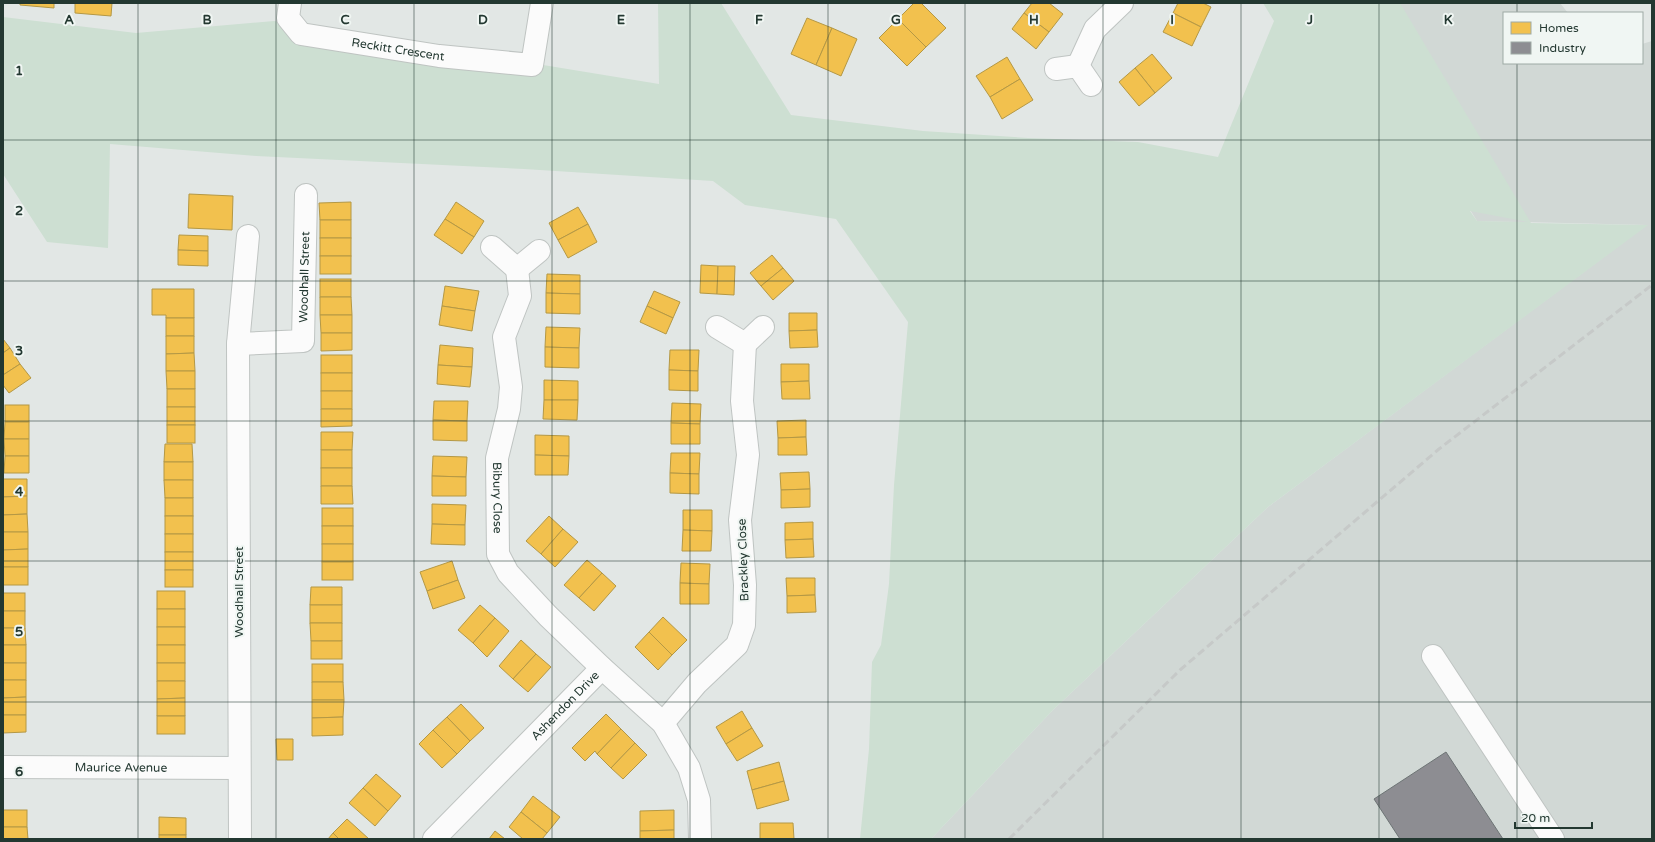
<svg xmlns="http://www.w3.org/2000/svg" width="1655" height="842" font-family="'Varela Round',sans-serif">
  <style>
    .built { fill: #d1d8d5 }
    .green { fill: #cddfd2; fill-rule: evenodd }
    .homes { fill: #f2c14e; stroke: #b49845 }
    .industry { fill: #8d8d92; stroke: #6d7475 }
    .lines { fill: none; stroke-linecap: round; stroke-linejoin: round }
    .minor-casing { stroke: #bfc4c2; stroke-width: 24 }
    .minor { stroke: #fbfbfb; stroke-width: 22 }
    .rail { stroke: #c6c9c8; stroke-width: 3; stroke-dasharray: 8 4; stroke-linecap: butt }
    .grid { fill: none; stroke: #233831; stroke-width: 1; stroke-opacity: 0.55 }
    .labels { text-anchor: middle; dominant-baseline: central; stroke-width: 4; stroke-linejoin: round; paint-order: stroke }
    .street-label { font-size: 12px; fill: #233831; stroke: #f0f6f3 }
    .grid-label { font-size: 13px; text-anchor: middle; font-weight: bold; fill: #233831; stroke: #f0f6f3; stroke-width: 4; stroke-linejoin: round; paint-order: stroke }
  </style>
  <rect width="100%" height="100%" fill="#e2e7e5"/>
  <path class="built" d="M1343 3H1560L1568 13H1504V63H1642V44L1652 41V839H931L1053 710 1268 507 1647 225 1477 221Z"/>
  <path class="green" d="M658 3H721L791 115 923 131 1028 138 1138 142 1218 157 1274 21 1263 3H1400L1531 223 1648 225 1268 507 1053 710 931 839H860L869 749 872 662 881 645 889 584 894 485 908 322 836 219 745 205 713 181 524 169 256 156 110 144 108 248 47 242 3 174V17L136 33 274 21 659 84ZM1470 211 1528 222 1477 221Z"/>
  <g class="homes">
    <path d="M20 3H54V8L20 5Z"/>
    <path d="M75 3H112L111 16 75 13Z"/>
    <path d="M914 3H921L946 28 926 47 898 19Z"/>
    <path d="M1032 3H1049L1063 14 1049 32 1024 13Z"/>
    <path d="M1178 3H1203L1211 7 1201 27 1173 13Z"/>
    <path d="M1024 13 1049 32 1036 49 1012 29Z"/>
    <path d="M1173 13 1201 27 1192 46 1163 32Z"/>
    <path d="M807 18 832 28 816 65 791 54Z"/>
    <path d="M898 19 926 47 907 66 879 38Z"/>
    <path d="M832 28 857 39 841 76 816 65Z"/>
    <path d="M1152 54 1172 78 1155 93 1135 68Z"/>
    <path d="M1007 57 1020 79 990 97 976 76Z"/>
    <path d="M1135 68 1155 93 1139 106 1119 82Z"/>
    <path d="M1020 79 1033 100 1002 119 990 97Z"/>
    <path d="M189 194 233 196 232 230 188 228Z"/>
    <path d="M351 202V220H320L319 203Z"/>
    <path d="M456 202 484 221 474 237 445 219Z"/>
    <path d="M578 207 588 224 558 240 549 223Z"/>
    <path d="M445 219 474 237 462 254 434 235Z"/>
    <rect x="320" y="220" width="31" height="18"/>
    <path d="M588 224 597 242 568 258 558 240Z"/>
    <path d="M179 235 208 236V251L178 250Z"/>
    <rect x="320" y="238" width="31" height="18"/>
    <path d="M178 250 208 251V266L178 265Z"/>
    <path d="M772 255 783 268 761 286 750 273Z"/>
    <rect x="320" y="256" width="31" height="18"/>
    <path d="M701 265 718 266 717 294 700 293Z"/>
    <path d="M718 266H735L734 295 717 294Z"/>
    <path d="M783 268 794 281 773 300 761 286Z"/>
    <path d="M547 274 580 275V294L546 293Z"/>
    <rect x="320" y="279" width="31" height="18"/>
    <path d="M445 286 479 291 475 311 442 306Z"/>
    <path d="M152 289H194V318H166V315H152Z"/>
    <path d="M654 291 680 302 673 318 647 306Z"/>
    <path d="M546 293 580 294V314L546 313Z"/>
    <path d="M320 297H351L352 315H320Z"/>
    <path d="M442 306 475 311 472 331 439 325Z"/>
    <path d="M647 306 673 318 666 334 640 322Z"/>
    <path d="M789 313H817V330L789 331Z"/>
    <path d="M320 315H352V333H321Z"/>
    <rect x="166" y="318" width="28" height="18"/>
    <path d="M546 327 580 328 579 348 545 347Z"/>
    <path d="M817 330 818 347 790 348 789 331Z"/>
    <path d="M321 333H352V350L321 351Z"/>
    <path d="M166 336H194V353L166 354Z"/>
    <path d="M3 339 10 348 3 353Z"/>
    <path d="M440 345 473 348 472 367 438 365Z"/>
    <path d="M545 347 579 348V368L545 367Z"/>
    <path d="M10 348 20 364 3 375V353Z"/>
    <path d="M670 350H699L698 371 669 370Z"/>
    <path d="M194 353 195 371H166V354Z"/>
    <rect x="321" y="355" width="31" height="18"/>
    <path d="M20 364 31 378 9 393 3 385V375Z"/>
    <path d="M781 364H809V381L781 382Z"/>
    <path d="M438 365 472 367 470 387 437 384Z"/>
    <path d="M669 370 698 371V391L669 390Z"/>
    <path d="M166 371H195V389H167Z"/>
    <rect x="321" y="373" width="31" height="18"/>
    <path d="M544 380 578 381V400H544Z"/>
    <path d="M809 381 810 399H782L781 382Z"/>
    <rect x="167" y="389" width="28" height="18"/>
    <rect x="321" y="391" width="31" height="18"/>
    <path d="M544 400H578L577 420 543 419Z"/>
    <path d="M434 401H468L467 421 433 420Z"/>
    <path d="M672 403 701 404 700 424 671 423Z"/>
    <rect x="5" y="405" width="24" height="17"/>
    <rect x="167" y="407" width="28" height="18"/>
    <path d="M321 409H352V426L321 427Z"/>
    <path d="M433 420 467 421V441L433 440Z"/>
    <path d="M806 420V437L778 438 777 421Z"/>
    <path d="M5 422H29V439H4Z"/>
    <path d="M671 423 700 424V444H671Z"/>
    <rect x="167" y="425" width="28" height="18"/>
    <path d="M321 432H353L352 450H321Z"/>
    <path d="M535 435 569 436V456L535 455Z"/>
    <path d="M806 437 807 455H778V438Z"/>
    <path d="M4 439H29V456H5Z"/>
    <path d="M165 444H192L193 462H164Z"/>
    <rect x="321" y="450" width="31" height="18"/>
    <path d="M671 453H700L699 474 670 473Z"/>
    <path d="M535 455 569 456 568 475H535Z"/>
    <path d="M5 456H29V473H4Z"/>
    <path d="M433 456 467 457 466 477 432 476Z"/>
    <rect x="164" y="462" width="29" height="18"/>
    <rect x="321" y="468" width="31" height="18"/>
    <path d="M809 472 810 489 781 490 780 473Z"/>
    <path d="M670 473 699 474V494L670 493Z"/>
    <path d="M432 476 466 477V496H432Z"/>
    <path d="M3 479H27V496L3 497Z"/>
    <path d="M164 480H193V498H165Z"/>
    <path d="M321 486H352L353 504H321Z"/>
    <path d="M810 489V507L781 508V490Z"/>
    <path d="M27 496V514L3 515V497Z"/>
    <rect x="165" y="498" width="28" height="18"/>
    <path d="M432 504 466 505 465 525 432 524Z"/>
    <rect x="322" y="508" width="31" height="18"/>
    <path d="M683 510H712V531L683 530Z"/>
    <path d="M27 514 28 532H3V515Z"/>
    <rect x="165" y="516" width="28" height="18"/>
    <path d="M549 516 563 529 541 554 526 541Z"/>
    <path d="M813 522V539L785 540V523Z"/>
    <path d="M432 524 465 525V545L431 544Z"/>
    <rect x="322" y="526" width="31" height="18"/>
    <path d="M563 529 578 542 555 567 541 554Z"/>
    <path d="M683 530 712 531 711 551H682Z"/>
    <path d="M3 532H28V549L3 550Z"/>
    <rect x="165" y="534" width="28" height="18"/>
    <path d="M813 539 814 557 786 558 785 540Z"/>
    <rect x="322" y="544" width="31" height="18"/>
    <path d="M28 549V567H3V550Z"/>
    <rect x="165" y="552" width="28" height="18"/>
    <path d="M587 560 602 573 579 598 564 585Z"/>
    <path d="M452 561 458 580 427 591 420 572Z"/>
    <rect x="322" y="562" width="31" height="18"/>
    <path d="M681 563 710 564 709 584 680 583Z"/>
    <rect x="3" y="567" width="25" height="18"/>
    <rect x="165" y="570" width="28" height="17"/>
    <path d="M602 573 616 586 594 611 579 598Z"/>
    <path d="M786 578H815V595L787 596Z"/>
    <path d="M458 580 465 598 433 609 427 591Z"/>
    <path d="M680 583 709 584V604H680Z"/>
    <path d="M311 587H342V605H310Z"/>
    <rect x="157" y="591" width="28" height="18"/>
    <rect x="3" y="593" width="22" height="18"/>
    <path d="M815 595 816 612 787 613V596Z"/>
    <rect x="310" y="605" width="32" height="18"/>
    <path d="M480 605 495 618 473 643 458 630Z"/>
    <rect x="157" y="609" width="28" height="18"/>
    <rect x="3" y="611" width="22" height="17"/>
    <path d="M663 617 687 640 672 655 649 632Z"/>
    <path d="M495 618 509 631 487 657 473 643Z"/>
    <path d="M310 623H342V641H311Z"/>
    <rect x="157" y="627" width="28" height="18"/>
    <path d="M3 628H25L26 645H3Z"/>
    <path d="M649 632 672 655 658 670 635 647Z"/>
    <path d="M521 640 536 654 513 679 499 666Z"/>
    <rect x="311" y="641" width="31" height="18"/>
    <rect x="3" y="645" width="23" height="18"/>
    <rect x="157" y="645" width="28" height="18"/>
    <path d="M536 654 551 667 528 692 513 679Z"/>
    <rect x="3" y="663" width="23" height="17"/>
    <rect x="157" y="663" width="28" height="18"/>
    <rect x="312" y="664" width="31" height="18"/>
    <path d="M3 680H26V697L3 698Z"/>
    <path d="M157 681H185V698L157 699Z"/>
    <path d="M312 682H343L344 700H312Z"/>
    <path d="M26 697V715H3V698Z"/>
    <path d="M185 698V716H157V699Z"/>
    <path d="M312 700H344L343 717 312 718Z"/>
    <path d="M461 704 484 728 470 741 447 717Z"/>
    <path d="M742 711 752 728 726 744 716 727Z"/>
    <path d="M606 714 621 729 597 754 595 751 585 761 572 748Z"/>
    <path d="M3 715H26V732L3 733Z"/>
    <rect x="157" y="716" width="28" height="18"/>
    <path d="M343 717V735L312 736V718Z"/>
    <path d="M447 717 470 741 457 754 433 730Z"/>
    <path d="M752 728 763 746 737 761 726 744Z"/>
    <path d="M621 729 635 743 611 768 597 754Z"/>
    <path d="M433 730 457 754 442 768 419 744Z"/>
    <path d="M276 739H293V760H277Z"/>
    <path d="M635 743 647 755 623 779 611 768Z"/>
    <path d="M779 762 784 781 752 790 747 771Z"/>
    <path d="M376 774 401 796 388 811 363 788Z"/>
    <path d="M784 781 789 800 757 809 752 790Z"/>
    <path d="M363 788 388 811 375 826 349 803Z"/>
    <path d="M533 796 560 817 547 833 521 812Z"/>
    <rect x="3" y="810" width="24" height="17"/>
    <path d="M674 810V830L640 831V811Z"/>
    <path d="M521 812 547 833 542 839H523L509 827Z"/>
    <path d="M159 817 186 818V835H159Z"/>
    <path d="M347 819 369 839H339L333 833Z"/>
    <path d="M760 823H793L794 839H760Z"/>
    <path d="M3 827H27L28 839H3Z"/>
    <path d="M674 830V839H640V831Z"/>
    <path d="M495 831 505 839H489Z"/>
    <path d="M333 833 339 839H328Z"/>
    <rect x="159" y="835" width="27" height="4"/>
  </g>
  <path class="industry" d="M1446 752 1503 839H1400L1374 799Z"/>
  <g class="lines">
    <defs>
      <g id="minor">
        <path id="s1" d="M290 3 288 18 301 34 439 56 532 65 542 3"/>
        <path d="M1078 66 1095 29 1122 3"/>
        <path d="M1056 69 1078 66 1091 85"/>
        <path d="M492 247 517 269 539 251"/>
        <path id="s2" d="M517 269 520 296 504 337 511 387 509 409 497 458 498 554 508 573 548 616 602 668 663 723 689 768 699 800 700 839"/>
        <path d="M717 327 745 344 763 327"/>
        <path id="s3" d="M238 344 303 341 306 195"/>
        <path d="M1433 656 1553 839"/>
        <path d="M663 723 697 683 737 645 744 625 745 585 740 520 748 455 742 401 745 344"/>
        <path id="s4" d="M3 767 239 768"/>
        <path d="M240 839 238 344 248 236"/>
        <path id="s5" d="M434 839 602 668"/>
      </g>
    </defs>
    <use href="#minor" class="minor-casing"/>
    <use href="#minor" class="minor"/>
    <path class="rail" d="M1009 839 1180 670 1439 449 1652 285"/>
  </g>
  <path class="grid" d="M138 3V839M276 3V839M414 3V839M552 3V839M690 3V839M828 3V839M965 3V839M1103 3V839M1241 3V839M1379 3V839M1517 3V13M1517 63V839M3 140H1652M3 281H1652M3 421H1652M3 561H1652M3 702H1652"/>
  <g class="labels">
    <g class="street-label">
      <text stroke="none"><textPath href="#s1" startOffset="134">Reckitt Crescent</textPath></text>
      <text stroke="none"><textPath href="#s3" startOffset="129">Woodhall Street</textPath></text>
      <text stroke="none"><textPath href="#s2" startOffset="234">Bibury Close</textPath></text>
      <text transform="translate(743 560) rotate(-92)">Brackley Close</text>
      <text transform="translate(239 592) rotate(-90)">Woodhall Street</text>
      <text stroke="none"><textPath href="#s5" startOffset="187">Ashendon Drive</textPath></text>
      <text stroke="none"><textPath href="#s4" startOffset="118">Maurice Avenue</textPath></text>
    </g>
  </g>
  <g class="grid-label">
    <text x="69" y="24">A</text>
    <text x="207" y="24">B</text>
    <text x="345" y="24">C</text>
    <text x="483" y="24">D</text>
    <text x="621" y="24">E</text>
    <text x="759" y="24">F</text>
    <text x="896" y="24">G</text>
    <text x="1034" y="24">H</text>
    <text x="1172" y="24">I</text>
    <text x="1310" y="24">J</text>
    <text x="1448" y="24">K</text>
    <text x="19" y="75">1</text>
    <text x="19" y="215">2</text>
    <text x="19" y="355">3</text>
    <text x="19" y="496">4</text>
    <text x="19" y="636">5</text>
    <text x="19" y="776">6</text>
  </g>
  <rect width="1655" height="842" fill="none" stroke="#233831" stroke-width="8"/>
  <rect x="1503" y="12" width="140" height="52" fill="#f0f6f3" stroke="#9eaaa5"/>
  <rect x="1511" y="22" width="20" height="12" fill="#f2c14e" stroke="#9eaaa5"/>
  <text x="1539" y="32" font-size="12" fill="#233831">Homes</text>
  <rect x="1511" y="42" width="20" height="12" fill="#8d8d92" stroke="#9eaaa5"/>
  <text x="1539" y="52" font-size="12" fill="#233831">Industry</text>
  <path d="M1515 822v6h77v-6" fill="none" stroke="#233831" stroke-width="2"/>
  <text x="1521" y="822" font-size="12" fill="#233831" stroke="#f0f6f3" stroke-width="3" paint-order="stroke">20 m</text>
</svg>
